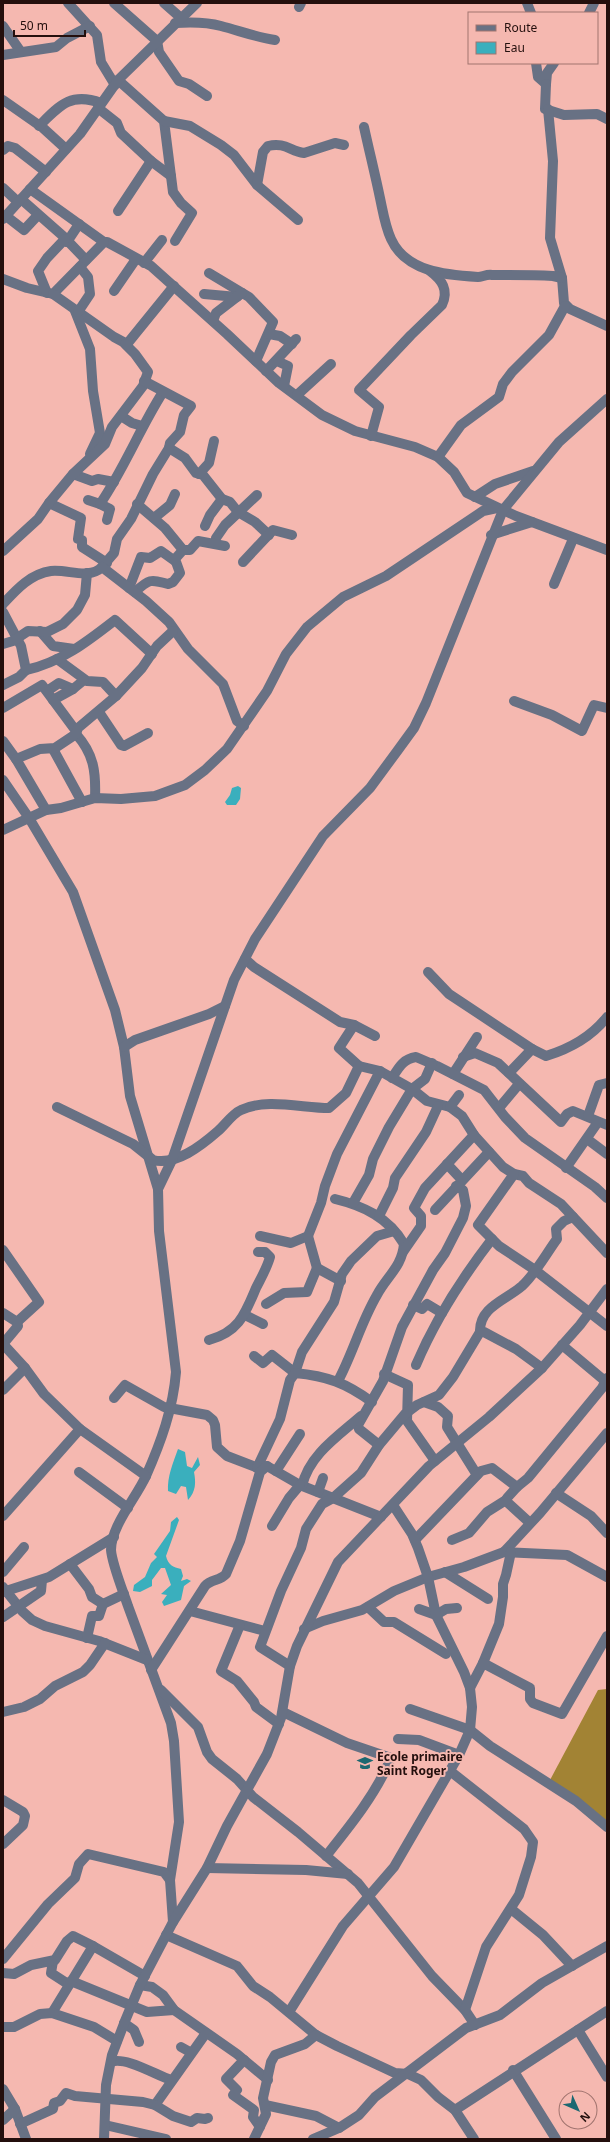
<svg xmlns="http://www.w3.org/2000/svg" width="610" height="2142" font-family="'Noto Sans',sans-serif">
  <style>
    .forest { fill: #a28334 }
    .water { fill: #3aafbd }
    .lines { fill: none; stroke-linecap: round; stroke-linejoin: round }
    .minor { stroke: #687184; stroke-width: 10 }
    .labels { text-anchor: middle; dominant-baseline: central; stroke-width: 4; stroke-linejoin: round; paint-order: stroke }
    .poi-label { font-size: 12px; font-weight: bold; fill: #240f0d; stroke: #f5b8b0; text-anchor: start }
  </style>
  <rect width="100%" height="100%" fill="#f5b8b0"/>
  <path class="forest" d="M607 1689V1830L550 1780 598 1690Z"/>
  <g class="water">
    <path d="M238 786 241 788 240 799 236 805H227L225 802 230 795 232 788Z"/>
    <path d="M178 1449 185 1452 187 1466 192 1468 198 1457 200 1465 194 1472C196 1483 196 1491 188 1500L186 1487 181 1486 176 1494 168 1491C167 1477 173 1463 178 1449Z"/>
    <path d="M177 1517 179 1520 166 1556C168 1565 173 1567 181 1569L183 1576 181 1581 187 1579 191 1581 184 1586 181 1600 164 1606 162 1602 167 1595 161 1594 171 1585 165 1568H161L152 1580V1586L140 1592 133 1591 134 1585 145 1577 151 1563 157 1557 154 1554 170 1531 171 1522Z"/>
  </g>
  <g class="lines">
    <g class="minor">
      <path d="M68 3 97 35 101 62 115 85"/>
      <path d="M114 3 157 41 159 52 179 81 189 84 207 96"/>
      <path d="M164 3 181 18"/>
      <path d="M527 3 531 13"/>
      <path d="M299 7 301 3"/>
      <path d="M589 13 594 3"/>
      <path d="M175 23C190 22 207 22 221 26 240 31 256 37 275 40"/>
      <path d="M3 26 21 52"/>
      <path d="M3 55 56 47 67 38 90 26"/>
      <path d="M536 63 538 77 546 84 547 73 554 63"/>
      <path d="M118 80 164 121 173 192 181 203 192 213 175 241"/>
      <path d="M546 84 545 109 564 115 597 114 607 119"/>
      <path d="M3 100 43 128 66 149"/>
      <path d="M98 108 117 123 121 133 151 161 171 176"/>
      <path d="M548 109 553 161 550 238 562 278 564 303 570 309 607 326"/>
      <path d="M164 121 190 126 221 145 234 155 257 185 298 220"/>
      <path d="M39 126C60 105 71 92 101 103"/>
      <path d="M364 127C369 150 375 174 380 198 383 212 385 226 391 239 406 272 446 275 478 277 482 277 487 274 492 275 512 275 533 275 553 276L562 278"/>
      <path d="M3 150 8 146 15 148 46 172"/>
      <path d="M257 185 263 152 268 146C285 142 290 151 304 153L335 143 344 145"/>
      <path d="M3 188 18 202"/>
      <path d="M30 189 104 242H107L151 266 227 334 279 383 322 415 355 431 415 447 438 457 454 472 467 493 516 516 607 550"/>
      <path d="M21 199 63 236 86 260"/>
      <path d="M118 211 151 161"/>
      <path d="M6 216 24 230 38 215"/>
      <path d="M3 219 80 134 118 80 197 3"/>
      <path d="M67 242 79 224"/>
      <path d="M144 263 162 240"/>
      <path d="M209 273 249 297 273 322 256 361"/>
      <path d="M3 279 27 288 53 294 104 242"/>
      <path d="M114 291 136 259"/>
      <path d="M47 293 38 271 47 258 65 239"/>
      <path d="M53 294 114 337 127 344 174 286"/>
      <path d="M204 294 237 297"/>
      <path d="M75 311 90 349 93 391 100 433 90 454"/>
      <path d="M78 312 90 294 88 277 80 267"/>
      <path d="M213 321 216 313 242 293"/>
      <path d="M269 334 280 336 292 344"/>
      <path d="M277 361 288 366 284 386"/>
      <path d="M266 371 296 339"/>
      <path d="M297 395 331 364"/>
      <path d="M121 416 132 423 142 426"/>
      <path d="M371 436 379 407 359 390 411 335 442 305C449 290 442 280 430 271"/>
      <path d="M169 448 185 458 196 473 203 475 222 499 230 502 238 512 255 522 269 535"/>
      <path d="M438 457 461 425 499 397 503 384 512 372 549 335 565 306"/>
      <path d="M73 474 92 481 98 479 114 482"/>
      <path d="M199 474 209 463 214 441"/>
      <path d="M475 497 495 484 533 471"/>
      <path d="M88 500 100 504C124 469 140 428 163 392"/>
      <path d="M49 503 81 518 78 539 82 540V547L107 563"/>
      <path d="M100 504 110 509 107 520"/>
      <path d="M154 518 170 505 175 494"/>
      <path d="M205 526 210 515 222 499"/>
      <path d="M491 535 532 522"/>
      <path d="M216 538 225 525 257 495"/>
      <path d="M183 550H190L198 541 225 546"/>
      <path d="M3 551 38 519 49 503 73 474 105 444 112 427 143 386 148 372 135 354 125 344"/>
      <path d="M243 562 273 530 292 535"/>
      <path d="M102 567 114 553 117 539 131 519 153 474 169 448 170 443 180 432 184 415 191 406 144 381"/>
      <path d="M554 584 573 539"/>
      <path d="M129 588 141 557 150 558 161 551 175 561"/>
      <path d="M135 592C149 579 150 579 168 584L173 582 180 573 175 559 183 550 165 528 137 504"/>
      <path d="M3 604C16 590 30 574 51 571 68 569 89 580 102 567L146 601 169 622 188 649 223 684 237 721 244 726"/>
      <path d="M3 612 21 646 26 670 19 677 3 685"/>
      <path d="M40 631 53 646 74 649"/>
      <path d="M3 644 13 641 28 631 47 632 63 624 77 610 85 595 87 573"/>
      <path d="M57 659 87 681 103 682 116 696"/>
      <path d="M26 670C60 663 88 641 115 620L152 654"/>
      <path d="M47 691 59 683 73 689"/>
      <path d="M53 700 73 689 84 680"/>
      <path d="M514 701 552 715 582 731 594 705 607 708"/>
      <path d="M3 708 42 685 76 731"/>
      <path d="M99 712 121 745 124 746 148 733"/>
      <path d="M76 734C94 754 96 772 95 798"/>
      <path d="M3 741 16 759 46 810"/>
      <path d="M53 749 82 802"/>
      <path d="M16 759 40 749 55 748 76 734 78 728 116 696 142 668 157 646 173 631"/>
      <path d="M3 780 29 818 73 892 115 1010 124 1047 130 1096 158 1189 159 1231 176 1372C173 1409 161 1442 146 1476 136 1498 111 1526 111 1550 112 1564 123 1591 128 1606 142 1645 157 1684 171 1723L174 1741 179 1822 170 1880 173 1922"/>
      <path d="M3 830 46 810 61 808 95 798 121 799 155 796 185 785 205 770 227 749 267 691 286 654 307 627 343 597 386 576 483 511 497 508"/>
      <path d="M245 959 254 967 340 1022 354 1025 375 1036"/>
      <path d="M428 972 449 994 532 1049"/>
      <path d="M354 1025 339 1048 359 1066"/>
      <path d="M124 1047 135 1040 209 1014 225 1006"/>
      <path d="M463 1057 475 1053 498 1063 561 1122 567 1114 573 1111 607 1125"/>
      <path d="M509 1073 532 1049 546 1056C569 1049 592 1036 607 1017"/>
      <path d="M453 1074 477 1037"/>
      <path d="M392 1078C399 1067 403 1059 416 1057L437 1066 484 1090 505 1117 525 1138 595 1187 607 1198"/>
      <path d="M57 1107 133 1144 153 1160C176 1166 202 1145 218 1131 225 1125 232 1114 241 1110 265 1098 303 1108 329 1108L346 1093 359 1066 380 1071 412 1089 427 1101 450 1107 462 1116 474 1135 503 1167 514 1174 523 1176 529 1183 561 1204 607 1253"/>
      <path d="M450 1107 459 1095"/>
      <path d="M499 1108 519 1084"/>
      <path d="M588 1116 599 1085 607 1083"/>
      <path d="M587 1139 607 1154"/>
      <path d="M447 1164 462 1180"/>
      <path d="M566 1168 598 1122"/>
      <path d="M514 1174 478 1225 499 1246 535 1270 607 1326"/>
      <path d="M158 1189 172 1160 234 980 255 939 323 836 370 788 398 750 414 728 426 703 503 510 559 442 607 399"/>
      <path d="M335 1199C364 1206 389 1218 404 1244 402 1267 387 1276 377 1295 361 1322 353 1353 338 1381"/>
      <path d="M353 1203 369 1175 373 1159 389 1127 412 1089 425 1079 432 1063"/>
      <path d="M435 1210 489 1152"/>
      <path d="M379 1216 393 1188 395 1178 426 1132 438 1106"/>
      <path d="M260 1236 291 1243 308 1236 321 1203 325 1186 337 1154 380 1071"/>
      <path d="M308 1236 317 1268"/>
      <path d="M3 1250 39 1302 17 1322"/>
      <path d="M403 1252 421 1226V1216L414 1208 425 1188 474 1135"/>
      <path d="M266 1304 284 1293 307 1292 317 1268 341 1281"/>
      <path d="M413 1305 422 1309 427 1304 442 1313"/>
      <path d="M3 1313 17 1322 18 1326 3 1344"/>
      <path d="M245 1315 263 1324"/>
      <path d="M480 1332C479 1307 506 1300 522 1286 536 1273 546 1254 557 1239L556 1229 564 1221 573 1217"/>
      <path d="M209 1340C239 1332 245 1314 256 1288 261 1278 267 1268 270 1257L265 1252H258"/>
      <path d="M3 1344 25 1368 44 1394 80 1429 146 1476"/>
      <path d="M562 1345 605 1381"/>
      <path d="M254 1356 263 1363 272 1355 295 1373 302 1352 334 1302 342 1274 351 1261 377 1236 394 1231"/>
      <path d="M416 1365C435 1320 462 1278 492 1239"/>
      <path d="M384 1374 408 1385 407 1421 435 1461"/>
      <path d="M3 1390 25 1368"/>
      <path d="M114 1398 125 1385 164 1407 207 1415 213 1420 215 1425 217 1447 227 1456 261 1469 267 1466 300 1485 381 1517"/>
      <path d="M424 1402 438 1407 448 1416 447 1427 477 1475"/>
      <path d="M379 1445 359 1429 358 1425 383 1381 402 1327 433 1270 445 1253 463 1218 466 1206 463 1190 456 1186"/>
      <path d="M257 1468 280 1419 290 1380 295 1373C327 1376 346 1383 372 1402"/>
      <path d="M276 1471 300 1434"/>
      <path d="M79 1472 128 1508"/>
      <path d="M302 1486C309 1455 338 1436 361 1416"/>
      <path d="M517 1487 507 1498V1502L530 1523"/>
      <path d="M318 1492 323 1478"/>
      <path d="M556 1493 591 1516 607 1533"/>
      <path d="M3 1516 80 1429"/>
      <path d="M272 1526 289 1498 300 1485"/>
      <path d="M415 1540 481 1471 492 1468 517 1487 528 1478 602 1388 607 1378"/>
      <path d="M452 1540 469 1533 487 1512 506 1500"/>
      <path d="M504 1552 540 1513 607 1433"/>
      <path d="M70 1564 89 1589 92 1597 103 1604 124 1594"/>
      <path d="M3 1572 24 1547"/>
      <path d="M445 1572 488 1599"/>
      <path d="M3 1587 22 1611 32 1620 45 1626 99 1641 147 1660"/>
      <path d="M3 1592 49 1577 114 1537"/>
      <path d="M368 1607 384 1622H394L446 1654"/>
      <path d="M419 1609 436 1615 446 1609 457 1608"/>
      <path d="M190 1611 265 1631"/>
      <path d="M3 1617 41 1591 42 1580"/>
      <path d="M240 1625 221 1671 237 1681 254 1702 256 1707 279 1724"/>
      <path d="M304 1629 323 1621 362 1610 394 1591 428 1577 464 1567 504 1552 567 1555 607 1577"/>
      <path d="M87 1638 92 1616H99L103 1604"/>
      <path d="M483 1663 499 1624 503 1597V1584L506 1575 511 1552"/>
      <path d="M290 1666 260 1647 281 1591 301 1548 306 1529 322 1504 333 1498 361 1473 379 1445 405 1414 417 1405 439 1395 453 1377 480 1332H484L516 1349 542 1368"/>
      <path d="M151 1670 205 1586C211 1579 220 1581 226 1574L240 1541 260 1472 267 1466"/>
      <path d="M470 1688 483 1663 530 1688V1699L533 1703 562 1714 607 1636"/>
      <path d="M161 1690 198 1727 207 1752 212 1759 237 1779 253 1797 298 1832 358 1883 432 1976 465 2010 475 2025"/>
      <path d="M410 1709 470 1730 490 1746 576 1801 607 1827"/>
      <path d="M3 1712 24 1707 40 1699 55 1686 83 1672 90 1665 105 1643"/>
      <path d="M283 1712 347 1743 391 1758C376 1794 350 1826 326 1856"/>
      <path d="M398 1739 419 1740 459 1755"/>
      <path d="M450 1771 524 1829 533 1842 531 1857 519 1895 486 1947 465 2010"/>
      <path d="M3 1800 23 1812 25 1816 23 1825 3 1844"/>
      <path d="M207 1868 306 1870 348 1874"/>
      <path d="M511 1909 543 1935 572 1966"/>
      <path d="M166 1935 237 1966 253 1986 270 1997 316 2035 337 2046 395 2073 408 2074 421 2080 438 2097 455 2110 474 2139"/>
      <path d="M3 1959 48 1904 75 1878 79 1864 88 1854 164 1872 170 1880"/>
      <path d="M53 1961 51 1973 68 1984"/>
      <path d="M3 1973 14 1974 31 1965 55 1960 67 1941 73 1936 93 1946 145 1976"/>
      <path d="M71 1981 147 2012 174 2010"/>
      <path d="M140 1985 152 1987 163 1995 174 2010 237 2054 268 2080"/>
      <path d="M289 2012 343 1926 394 1867 459 1755 470 1730 472 1707 470 1688 464 1672 436 1615 428 1577 418 1548 412 1534 393 1505"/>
      <path d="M52 2013 93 1946"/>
      <path d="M124 2023 134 2030 139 2042"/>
      <path d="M3 2027H14L40 2014 52 2013 94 2027 117 2041"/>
      <path d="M578 2030 607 2077"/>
      <path d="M181 2047 190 2052"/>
      <path d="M244 2060 226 2079 237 2090 233 2095 254 2110 253 2117 260 2127"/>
      <path d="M111 2062C125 2056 156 2075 171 2080"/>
      <path d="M513 2070 556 2139"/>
      <path d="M3 2089 15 2109 26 2139"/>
      <path d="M155 2105 206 2033"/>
      <path d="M265 2105 316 2116 339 2128"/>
      <path d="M455 2110 607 2011"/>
      <path d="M3 2120 15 2109"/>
      <path d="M20 2124 53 2109 54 2103 60 2101 66 2093 75 2096 143 2102 155 2105 173 2116 191 2122 197 2118 205 2119 208 2118"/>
      <path d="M105 2125 166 2139"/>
      <path d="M104 2139 106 2085 112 2055 125 2021 140 1985 173 1922 207 1868 227 1826 267 1754 281 1718 290 1666 297 1646 338 1562 429 1466 489 1417 542 1368 580 1325 607 1289"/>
      <path d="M254 2139 266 2114 263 2098 271 2062 275 2055 305 2044 316 2035"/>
      <path d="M313 2139 339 2128 359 2115 375 2097 466 2028 500 2015 542 1983 607 1946"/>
    </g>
  </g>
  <defs>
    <symbol id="school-bare" viewBox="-9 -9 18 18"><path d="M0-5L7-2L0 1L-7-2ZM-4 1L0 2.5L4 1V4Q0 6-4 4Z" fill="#1c6871" stroke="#f5b8b0" stroke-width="2.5" paint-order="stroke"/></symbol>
  </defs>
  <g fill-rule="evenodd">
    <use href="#school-bare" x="354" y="1752" width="22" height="22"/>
  </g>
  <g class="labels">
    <g class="poi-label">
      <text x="377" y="1756">Ecole primaire<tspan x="377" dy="14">Saint Roger</tspan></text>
    </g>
  </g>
  <rect width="610" height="2142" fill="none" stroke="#240f0d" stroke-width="8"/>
  <rect x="468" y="12" width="130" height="52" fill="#f5b8b0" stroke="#a1746f"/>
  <rect x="476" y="25" width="20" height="6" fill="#687184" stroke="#a1746f"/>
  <text x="504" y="32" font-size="12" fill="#240f0d">Route</text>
  <rect x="476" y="42" width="20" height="12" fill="#3aafbd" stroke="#a1746f"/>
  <text x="504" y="52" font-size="12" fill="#240f0d">Eau</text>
  <g transform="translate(578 2110) rotate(135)"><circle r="19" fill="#f5b8b0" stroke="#a1746f"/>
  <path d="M0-3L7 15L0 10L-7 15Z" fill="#1c6871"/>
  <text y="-6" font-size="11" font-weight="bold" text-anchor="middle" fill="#240f0d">N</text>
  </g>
  <path d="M14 30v6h71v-6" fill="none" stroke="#240f0d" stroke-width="2"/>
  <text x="20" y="30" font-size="12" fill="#240f0d" stroke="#f5b8b0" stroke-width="3" paint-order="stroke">50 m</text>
</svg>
